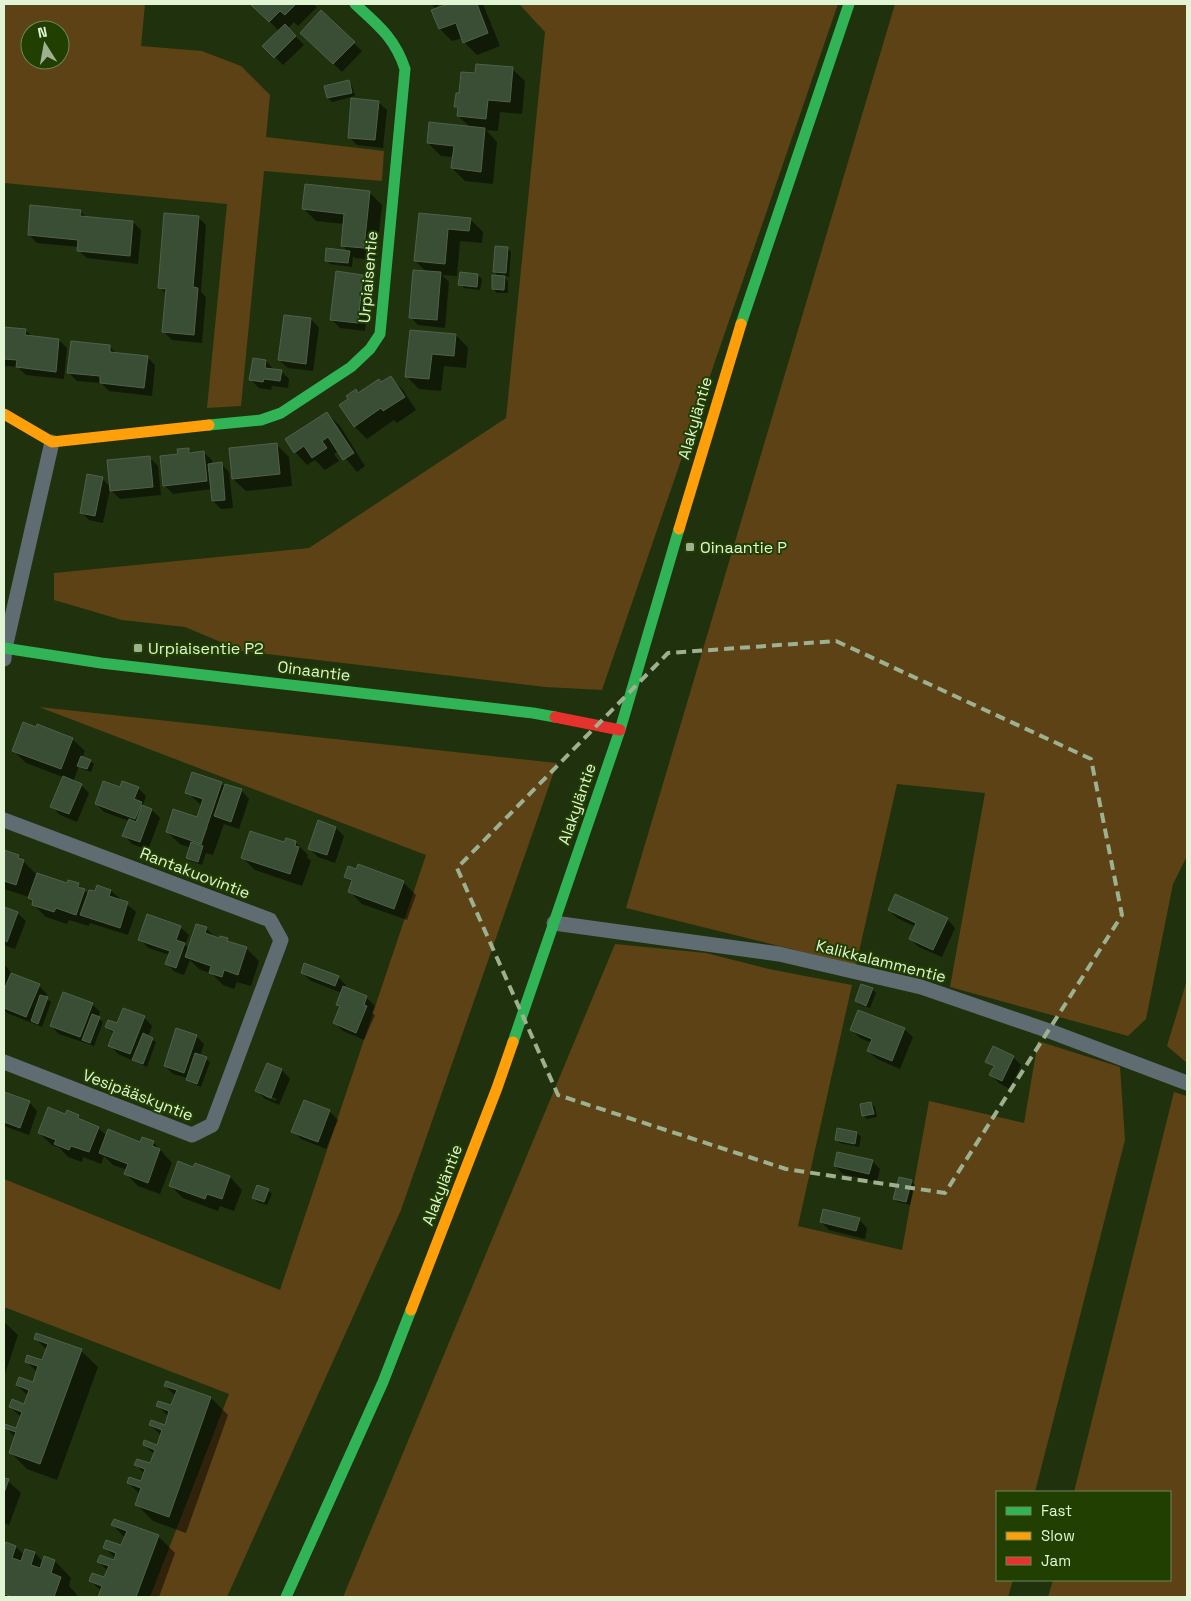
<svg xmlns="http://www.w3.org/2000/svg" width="1191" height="1601" font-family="'Space Grotesk',sans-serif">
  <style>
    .green { fill: #5c4215; fill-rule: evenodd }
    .shadow { fill: #0007; fill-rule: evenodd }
    .building { fill: #394e35; stroke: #4e624a }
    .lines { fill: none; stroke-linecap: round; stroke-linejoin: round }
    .street { stroke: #5f6c72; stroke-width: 15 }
    .fast { stroke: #30b455; stroke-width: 11 }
    .slow { stroke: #ff9f0a; stroke-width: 11 }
    .jam { stroke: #e5322d; stroke-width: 11 }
    .marked { fill: none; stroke: #9db08f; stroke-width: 4; stroke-dasharray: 10 6; stroke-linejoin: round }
    .poi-dot { fill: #9db08f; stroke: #203f00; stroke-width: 2 }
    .labels { text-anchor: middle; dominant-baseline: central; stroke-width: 4; stroke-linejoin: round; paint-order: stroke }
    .street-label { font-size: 16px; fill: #e1f5d4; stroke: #203f00 }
    .poi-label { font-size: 16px; fill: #e1f5d4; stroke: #203f00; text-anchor: start }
  </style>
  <rect width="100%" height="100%" fill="#20310e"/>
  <g class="green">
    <path d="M4 4H145L141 46 202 51 241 66 270 95 266 137 384 151 382 181 264 171 241 406 207 408 227 204 4 183ZM30 30H60V60H30Z"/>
    <path d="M519 4H838L602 690 545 687 242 651 185 627 122 620 54 600V573L309 548 506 418 545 32Z"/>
    <path d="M895 4H1187V856L1173 884 1146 1019 1128 1036 950 987 985 793 897 784 856 965 626 908Z"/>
    <path d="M39 707 557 763 401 1210 227 1597H150L229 1394 4 1307V1179L280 1290 426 855Z"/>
    <path d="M615 944 706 953 769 969 852 985 798 1226 902 1250 929 1101 1024 1123 1038 1041 1120 1067 1125 1140 1035 1492H997V1580H1013L1008 1597H343Z"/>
    <path d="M1187 980V1063L1167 1046Z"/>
    <path d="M1174 1092 1187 1096V1597H1048L1053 1580H1170V1492H1074Z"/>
  </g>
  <g class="shadow">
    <path d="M252 4H313L317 7 298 26 294 22 288 28 304 45 283 65 264 46 279 31Z"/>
    <path d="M431 4H440L436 8Z"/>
    <path d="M450 4H483L500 46 477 55 464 42 463 38 452 41 440 29 433 11Z"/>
    <path d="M321 12 362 51 342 72 302 33Z"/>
    <path d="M512 69 525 81 522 114 500 112 498 131 486 130 497 142 493 184 465 181 452 168 454 157 441 156 428 143 470 127 458 116 459 110 456 107 460 95 477 75Z"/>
    <path d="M348 82 352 86 355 96 332 102 328 98 325 87Z"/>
    <path d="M378 102 387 110 383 148 357 145 349 137Z"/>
    <path d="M369 192 382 205 376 260 355 258 353 256 352 267 330 264 326 260 349 252 342 245 344 224 316 221 304 209Z"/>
    <path d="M4 203 5 204 4 220Z"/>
    <path d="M80 211 86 217 133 222 141 230 138 264 87 258 78 250 79 247 37 243 29 235Z"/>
    <path d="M420 214 470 219 483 232 482 243 460 241 457 276 442 275 449 282 445 328 418 325 410 317 427 272 415 261Z"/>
    <path d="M198 217 206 225 201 292 206 297 202 343 172 340 164 332 167 295 159 287Z"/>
    <path d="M507 248 511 252 509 277 504 276 508 281V293H497L493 289 499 277 494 272Z"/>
    <path d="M478 275 482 279 480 290 464 288 460 284Z"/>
    <path d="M362 276 371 284 365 331 340 328 332 320Z"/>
    <path d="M311 319 319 328 313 371 288 368 279 360Z"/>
    <path d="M4 328 25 330 33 337 59 340 67 348 64 379 26 375 18 367 4 366Z"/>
    <path d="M411 331 456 335 468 348 466 368 444 366 441 391 419 389 406 376Z"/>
    <path d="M110 347 117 354 147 357 155 365 152 396 109 391 101 383 77 381 69 373Z"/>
    <path d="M266 361 274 370 281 371 289 379 288 388 272 386 271 390 259 388 251 380Z"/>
    <path d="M391 378 403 390 416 410 397 423 394 420 367 439 354 426 350 400Z"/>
    <path d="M327 413 340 426 365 466 357 472 339 450 334 454 339 461 325 470 315 460 307 465 295 452Z"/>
    <path d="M276 444 289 457 292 486 246 491 233 479Z"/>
    <path d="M188 449 193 453 203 452 212 460V465L221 464 229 472 233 508 221 509 213 501 212 489 173 494 165 486 179 455Z"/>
    <path d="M150 458 158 466 161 495 120 499 110 489 103 523 89 520 81 512 102 478 111 488Z"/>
    <path d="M72 739 85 751 82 758 90 761 94 764 91 772 83 769 79 766 73 782 81 785 89 793 77 822 60 815 52 806 63 777 26 763 14 751Z"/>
    <path d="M221 783 225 787 241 790 249 799 239 829 224 824 213 855 206 853 202 865 191 861 188 857 191 848 180 844 167 832 197 818 202 806 187 792ZM205 827H208L200 850 198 849Z"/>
    <path d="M138 788 146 796 143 805 152 810 160 818 148 850 132 844 124 835 129 821 104 812 96 804 121 789Z"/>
    <path d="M319 822 336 828 344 836 335 863 318 857 309 848Z"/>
    <path d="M295 842 308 855 307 857 311 861 302 886 255 870 242 857 285 844Z"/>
    <path d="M4 851 18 856 37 875 68 885H79L88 894 96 893 98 887 111 891 136 912 128 935 90 923 89 926 69 920 67 924 46 917 33 904 34 902 29 897 4 889Z"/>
    <path d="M346 876 403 882 416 895 407 920 362 904 349 891 352 883Z"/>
    <path d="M4 908 17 913 26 921 15 949 4 945Z"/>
    <path d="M889 910 947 919 955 928 942 957 919 947 910 939 916 927 897 918Z"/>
    <path d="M180 927 189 935 185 945 189 949 206 928 217 939 227 940 231 943 246 948 259 961 251 986 237 982 234 989 223 985 212 974 199 969 190 960 184 975 175 972 167 964 170 955 148 948 140 939Z"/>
    <path d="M4 964 13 975 39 986 47 994 45 998 51 1002 42 1027 7 1013 4 1010Z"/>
    <path d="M302 973 338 977 346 985 345 988 366 997 375 1006 372 1013 375 1015 364 1040 343 1031 335 1023 341 1008 337 1004 342 993 311 981Z"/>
    <path d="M872 989 876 993 870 1008 860 1005 856 1001Z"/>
    <path d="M92 1004 100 1012 98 1018 103 1022 94 1046 59 1034 51 1026Z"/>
    <path d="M144 1017 152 1026 148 1037 156 1042 147 1067 118 1054 110 1045 114 1034 106 1027Z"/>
    <path d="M904 1029 913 1037 900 1069 877 1059 868 1051 872 1043 860 1038 852 1030Z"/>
    <path d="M196 1036 204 1044 200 1056 206 1059 210 1062 201 1087 191 1083 187 1078 173 1074 165 1066Z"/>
    <path d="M1013 1057 1021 1065 1010 1089 999 1083 991 1075 994 1069 987 1061Z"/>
    <path d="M268 1064 282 1070 290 1079 279 1105 265 1099 257 1091ZM265 1094 277 1099 276 1101 265 1097Z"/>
    <path d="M4 1093 29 1102 37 1111 29 1135 4 1126Z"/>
    <path d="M871 1103 875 1107 877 1117 867 1119 863 1115Z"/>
    <path d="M329 1111 338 1120 326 1149 301 1139 293 1131Z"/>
    <path d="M66 1116H78L85 1122 98 1128 107 1136 141 1143 143 1138 154 1143 172 1163 160 1194 138 1186 126 1174 127 1170 113 1165 104 1156 101 1164 83 1157 82 1162 68 1157 60 1148 52 1145 39 1133Z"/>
    <path d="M838 1129 857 1133 861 1137 859 1147 840 1143 836 1140Z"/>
    <path d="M872 1161 880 1169 877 1182 843 1174 835 1166Z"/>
    <path d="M195 1164 230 1177 242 1190 234 1211 220 1206 218 1211 183 1198 170 1185 194 1168Z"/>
    <path d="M911 1181 915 1185 910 1205 898 1202 895 1199Z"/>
    <path d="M268 1190 272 1194 267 1205 257 1202 254 1198Z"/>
    <path d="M859 1220 867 1228 865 1239 829 1230 821 1222Z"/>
    <path d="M4 1322 18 1335 4 1377Z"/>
    <path d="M36 1339 81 1351 98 1367 57 1480 27 1469 10 1452 16 1438 5 1427 17 1430 22 1418 10 1407 24 1405 28 1396 17 1385 34 1383 37 1372 26 1361 43 1362 47 1350Z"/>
    <path d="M167 1382 211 1398 228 1415 186 1533 153 1521 136 1504 140 1494 128 1483H142L145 1474 136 1465H151L155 1455 144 1445 158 1446 162 1436 150 1425 165 1426 169 1417 158 1406 172 1407 176 1396 165 1386Z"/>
    <path d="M4 1479 8 1481 21 1493 9 1525 4 1523Z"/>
    <path d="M113 1525 158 1536 175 1553 159 1597H99L101 1591 91 1581 105 1579 108 1571 99 1562H114L116 1559 105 1548 122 1547 125 1538Z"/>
    <path d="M7 1544 16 1547 24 1555 26 1550 35 1553 43 1562 55 1561 71 1578 69 1586 77 1595 76 1597H4V1546L5 1548Z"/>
  </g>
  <g class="building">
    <path d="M250 4H296L285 15 280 11 269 22Z"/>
    <path d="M448 4H477L488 33 463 43 456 23 439 29 431 10Z"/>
    <path d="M321 10 355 42 333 64 300 33Z"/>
    <path d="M285 24 296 36 274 58 262 46Z"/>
    <path d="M476 64 513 67 510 102 488 100 486 119 457 116 458 107H454L456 93H459L461 72 475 73Z"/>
    <path d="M349 80 352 93 327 98 324 86Z"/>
    <path d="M351 98 379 101 375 140 348 138Z"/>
    <path d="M429 122 485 128 481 172 451 168 454 146 427 143Z"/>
    <path d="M305 184 370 191 364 248 341 246 344 214 302 209Z"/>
    <path d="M30 205 81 210 80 216 133 221 130 256 77 251 78 240 28 235Z"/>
    <path d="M164 213 199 216 193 287 198 288 194 335 162 332 166 289 158 288Z"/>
    <path d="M419 213 471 218 469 231 448 229 445 264 414 261Z"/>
    <path d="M495 246 508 247 506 273 493 272Z"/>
    <path d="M326 248 350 251 348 263 325 261Z"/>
    <path d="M413 270 441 272 437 320 409 318Z"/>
    <path d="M336 271 363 275 358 323 330 320Z"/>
    <path d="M460 272 478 274 477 287 458 285Z"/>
    <path d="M492 275 505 276 504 290 492 289Z"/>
    <path d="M284 315 311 318 306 364 278 360Z"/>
    <path d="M4 327 26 329 25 335 59 339 56 372 16 367 17 360 4 359Z"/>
    <path d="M410 330 456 334 454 356 432 354 429 379 405 377Z"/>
    <path d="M71 341 110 345V352L148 356 144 388 100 383V376L67 373Z"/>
    <path d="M253 358 266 360 265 368 282 370 280 381 264 379 263 382 249 380Z"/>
    <path d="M391 376 405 397 383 411 381 408 354 427 339 405 348 399 346 396 356 389 358 393 379 379 381 382Z"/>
    <path d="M327 412 354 453 343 460 328 437 322 441 327 448 312 458 304 446 294 453 285 439Z"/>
    <path d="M277 443 280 474 232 479 229 448Z"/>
    <path d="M189 448V453L204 451 207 481 163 486 160 456 178 454 177 449Z"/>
    <path d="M150 456 153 487 110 491 107 460Z"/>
    <path d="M222 462 225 500 212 501 208 464Z"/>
    <path d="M87 474 103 477 95 516 80 513Z"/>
    <path d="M23 722 36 727 37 724 73 738 61 769 12 751Z"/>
    <path d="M81 756 91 760 87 769 77 766Z"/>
    <path d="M192 772 222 782 201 844 166 832 173 809 197 817 203 799 185 793Z"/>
    <path d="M63 776 82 784 69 814 50 807Z"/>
    <path d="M103 781 120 787 122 781 139 787 134 799 142 802 135 819 95 804Z"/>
    <path d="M225 784 242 789 231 822 214 816Z"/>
    <path d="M142 805 152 809 140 842 122 836 129 819 136 822Z"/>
    <path d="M318 820 336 827 327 855 308 849Z"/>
    <path d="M250 831 284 842 286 838 296 841 295 846 299 847 290 874 241 858Z"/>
    <path d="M191 842 203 846 198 862 186 858Z"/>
    <path d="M4 850 19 855 18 858 24 860 16 885 4 881Z"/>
    <path d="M358 864 404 881 394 909 348 892 352 880 344 877 348 866 356 869Z"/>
    <path d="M37 873 67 883 68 880 79 883 78 887 85 889 76 915 56 908 54 912 32 905 33 900 28 898Z"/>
    <path d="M97 885 111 890 109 896 128 902 120 928 80 915 89 890 95 891Z"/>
    <path d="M895 894 948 918 933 950 909 939 916 923 888 910Z"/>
    <path d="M4 907 18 912 7 942 4 940Z"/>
    <path d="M147 914 181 926 176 940 185 943 176 968 165 964 170 951 138 940Z"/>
    <path d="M196 924 207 927 205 933 219 938 220 936 228 938 227 941 247 947 238 975 224 970 222 977 209 973 211 966 185 957Z"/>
    <path d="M304 963 339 976 335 986 301 973Z"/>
    <path d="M11 973 40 984 26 1017 4 1008V990Z"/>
    <path d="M861 984 873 988 866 1006 855 1001Z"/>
    <path d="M343 986 367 996 364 1005 367 1006 356 1033 333 1023 340 1006 336 1005Z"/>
    <path d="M63 992 93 1003 80 1037 50 1026Z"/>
    <path d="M40 995 48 997 38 1024 31 1021Z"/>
    <path d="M123 1008 145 1016 130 1054 108 1046 114 1031 105 1027 108 1020 117 1023Z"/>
    <path d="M858 1010 905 1028 892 1061 867 1051 872 1039 850 1030Z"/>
    <path d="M92 1014 100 1017 90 1043 82 1040Z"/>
    <path d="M176 1028 197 1035 184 1073 164 1066Z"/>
    <path d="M143 1033 153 1038 143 1064 132 1060Z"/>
    <path d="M993 1046 1014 1056 1002 1081 989 1075 994 1066 985 1062Z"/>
    <path d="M195 1053 207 1057 197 1084 186 1080Z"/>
    <path d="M267 1063 282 1069 271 1098 255 1091Z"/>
    <path d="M4 1092 30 1101 20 1128 4 1122Z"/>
    <path d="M304 1100 330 1110 318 1142 291 1132Z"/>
    <path d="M871 1102 874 1114 862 1116 860 1104Z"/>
    <path d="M48 1107 65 1114 67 1110 79 1115 78 1118 99 1127 89 1152 71 1146 69 1150 54 1144 56 1140 38 1133Z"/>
    <path d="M837 1128 857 1132 855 1144 835 1140Z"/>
    <path d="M108 1129 140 1142 142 1137 154 1141 152 1146 160 1149 148 1183 124 1174 128 1164 99 1153Z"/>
    <path d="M837 1152 873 1160 869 1174 834 1166Z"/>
    <path d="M178 1161 193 1167 195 1163 230 1176 222 1199 207 1194 205 1199 169 1186Z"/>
    <path d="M899 1177 912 1180 906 1202 893 1199Z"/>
    <path d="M257 1185 269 1189 264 1202 252 1198Z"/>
    <path d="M823 1209 860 1218 856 1231 820 1222Z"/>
    <path d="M36 1333 82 1349 40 1464 9 1453 16 1432 4 1428 5 1424 16 1428 22 1412 9 1407 12 1399 24 1404 29 1390 16 1385 19 1377 33 1382 38 1366 25 1362 27 1355 42 1360 48 1344 34 1339Z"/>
    <path d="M166 1381 211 1397 169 1517 135 1505 141 1488 127 1483 129 1477 141 1481 145 1469 134 1465 137 1459 150 1463 155 1450 143 1445 144 1440 157 1445 162 1430 149 1425 151 1420 165 1425 169 1411 156 1406 158 1401 171 1405 177 1390 164 1386Z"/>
    <path d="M4 1478 9 1479 4 1493Z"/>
    <path d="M114 1519 159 1535 136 1597H98L102 1586 89 1581 92 1573 104 1577 109 1566 97 1562 100 1555 114 1560 116 1553 103 1548 106 1540 121 1545 127 1531 111 1525Z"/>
    <path d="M6 1542 16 1546 12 1558 21 1561 25 1549 35 1552 31 1565 40 1568 44 1556 55 1560 51 1573 61 1577 54 1597H13L4 1594V1548Z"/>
  </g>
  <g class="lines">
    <g class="street">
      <path d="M4 659 5 648 52 442"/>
      <path d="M4 820 270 920 281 940 212 1125 192 1135 4 1062"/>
      <path d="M554 923 779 954 921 987 1052 1032 1187 1083"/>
    </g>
    <g class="fast">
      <path d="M741 324 849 4"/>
      <path d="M209 425 261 420 281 413 351 367 370 349 380 334 405 69C395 38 378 25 355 4"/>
      <path d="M4 648 101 663 533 713 555 717"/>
      <path d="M513 1042 620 730 679 529"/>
      <path d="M286 1597 383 1382 411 1310"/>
    </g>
    <g class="slow">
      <path d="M4 414 52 442 209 425"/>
      <path d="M679 529 741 324"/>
      <path d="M411 1310 497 1088 513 1042"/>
    </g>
    <path class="jam" d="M555 717 620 730"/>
  </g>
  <path class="marked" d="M836 641 1091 759 1122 915 945 1193 786 1169 558 1095 457 868 668 653Z"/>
  <g class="poi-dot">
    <rect x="685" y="542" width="10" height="10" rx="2.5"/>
    <rect x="133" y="643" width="10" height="10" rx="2.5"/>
  </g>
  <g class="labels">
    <g class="street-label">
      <text transform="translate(368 277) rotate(-85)">Urpiaisentie</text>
      <text transform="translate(695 418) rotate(-74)">Alakyläntie</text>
      <text transform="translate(314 671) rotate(7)">Oinaantie</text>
      <text transform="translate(577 804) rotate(-71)">Alakyläntie</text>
      <text transform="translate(195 873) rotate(21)">Rantakuovintie</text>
      <text transform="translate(881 961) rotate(14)">Kalikkalammentie</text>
      <text transform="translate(138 1095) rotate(21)">Vesipääskyntie</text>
      <text transform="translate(442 1185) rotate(-69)">Alakyläntie</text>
    </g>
    <g class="poi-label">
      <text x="700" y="547">Oinaantie P</text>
      <text x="148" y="648">Urpiaisentie P2</text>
    </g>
  </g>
  <rect width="1191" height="1601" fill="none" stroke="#e1f5d4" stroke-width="10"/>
  <rect x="996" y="1491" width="175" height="90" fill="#203f00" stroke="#6d8855"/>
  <rect x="1006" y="1507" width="25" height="8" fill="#30b455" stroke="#6d8855"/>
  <text x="1041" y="1516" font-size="15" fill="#e1f5d4">Fast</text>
  <rect x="1006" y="1532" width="25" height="8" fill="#ff9f0a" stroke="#6d8855"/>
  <text x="1041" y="1541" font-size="15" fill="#e1f5d4">Slow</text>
  <rect x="1006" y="1557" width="25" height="8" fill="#e5322d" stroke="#6d8855"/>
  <text x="1041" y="1566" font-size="15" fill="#e1f5d4">Jam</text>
  <g transform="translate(45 45) rotate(349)"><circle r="24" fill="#203f00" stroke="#6d8855"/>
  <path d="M0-4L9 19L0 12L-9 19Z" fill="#9db08f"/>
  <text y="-8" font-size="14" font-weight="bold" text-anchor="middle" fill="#e1f5d4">N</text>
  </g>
</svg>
